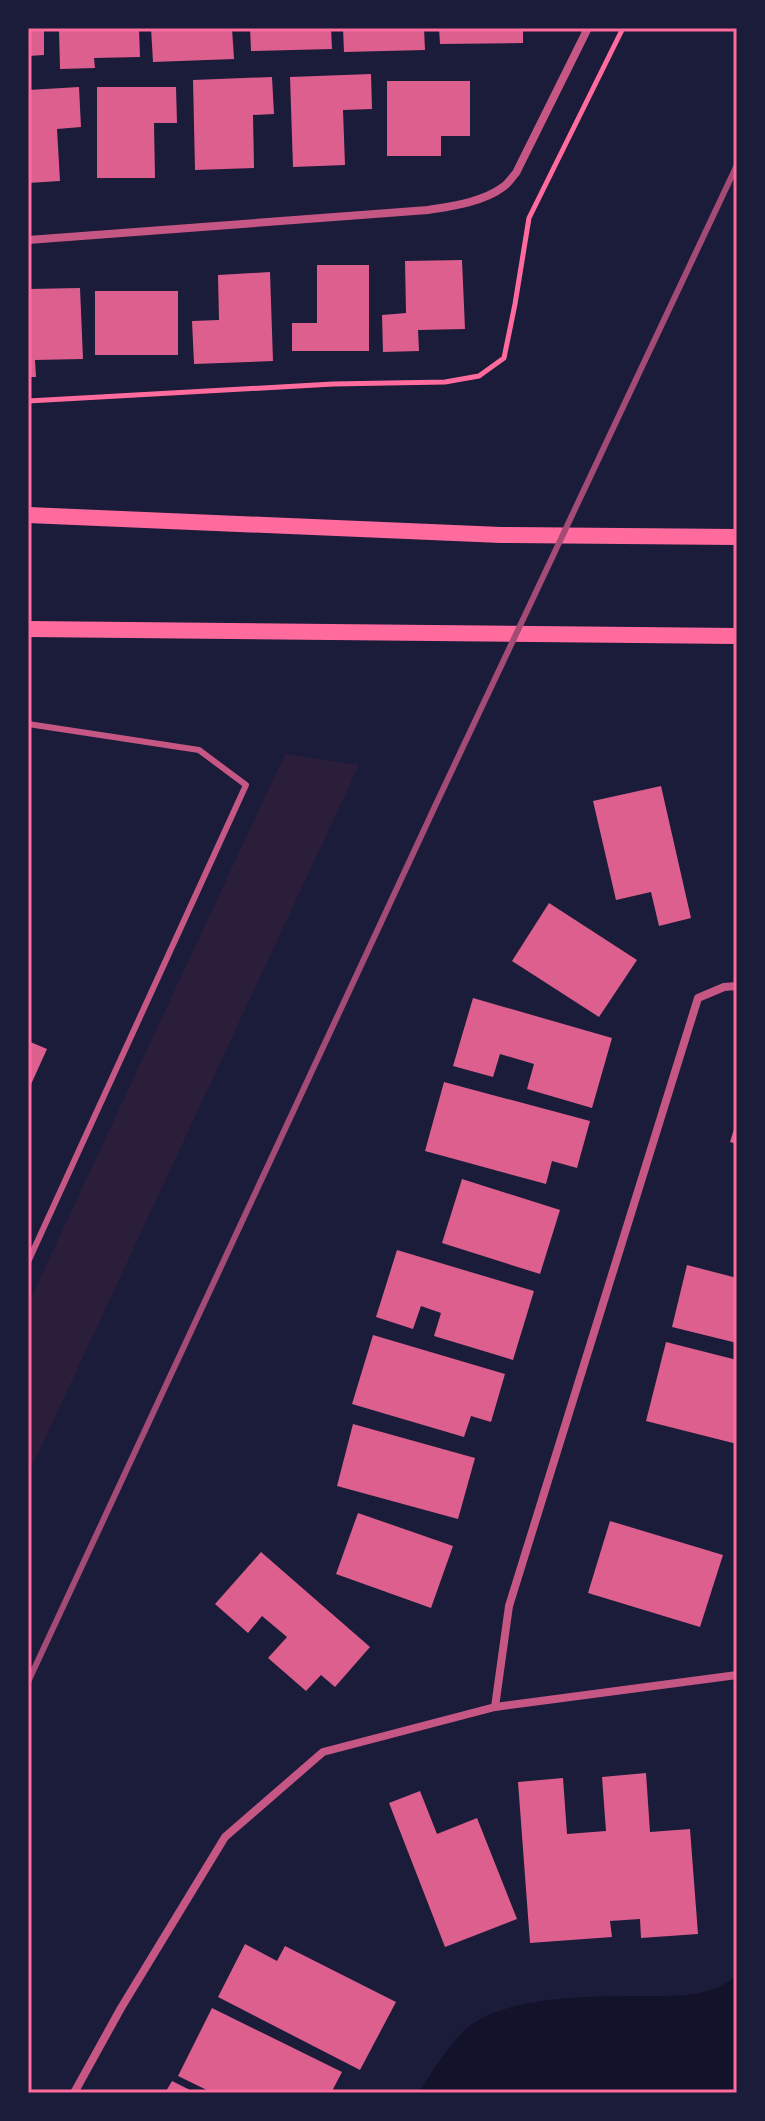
<svg xmlns="http://www.w3.org/2000/svg" width="765" height="2121" font-family="'Work Sans',sans-serif">
  <style>
    .green { fill: #2a1e3b }
    .water { fill: #12122b }
    .building { fill: #dd5f8e }
    .lines { fill: none; stroke-linecap: round; stroke-linejoin: round }
    .path { stroke: #ff6b9d; stroke-width: 5 }
    .service { stroke: #c65784; stroke-width: 6 }
    .minor { stroke: #c65784; stroke-width: 8 }
    .secondary { stroke: #ff6b9d; stroke-width: 16 }
    .rail { stroke: #a44b75; stroke-width: 6 }
    .neatline { fill: none; stroke: #ff6b9d; stroke-width: 3 }
  </style>
  <rect width="100%" height="100%" fill="#1b1b3a"/>
  <path class="green" d="M285 754 359 765 28 1475V1304Z"/>
  <path class="water" d="M737 1975V2093H419C430 2074 454 2037 471 2025 512 1994 606 1996 656 1996 686 1996 715 1995 737 1975Z"/>
  <g class="building">
    <path d="M28 28H44V55L28 56Z"/>
    <path d="M86 28H139L140 57 94 58 95 68 60 69 59 30Z"/>
    <path d="M151 28H232L234 59 153 62Z"/>
    <path d="M250 28H331L332 49 251 51Z"/>
    <path d="M343 28H424L425 50 344 52Z"/>
    <path d="M439 28H523V43L440 44Z"/>
    <path d="M371 74 372 109 343 110 345 165 293 167 290 77Z"/>
    <path d="M272 77 274 114 253 115 254 168 195 170 193 80Z"/>
    <path d="M387 81H470V136H441V156H387Z"/>
    <path d="M79 87 81 127 57 129 60 181 28 183V90Z"/>
    <path d="M97 87H176L177 123H154L155 178H97Z"/>
    <path d="M462 260 465 329 418 330 419 351 383 352 382 315 406 313 405 261Z"/>
    <path d="M317 265H369V351H292V323H317Z"/>
    <path d="M270 272 273 361 194 364 192 321 219 320 218 275Z"/>
    <path d="M80 288 83 359 35 360 36 377H28V289Z"/>
    <rect x="95" y="291" width="83" height="64"/>
    <path d="M661 786 691 918 659 926 651 892 616 900 593 801Z"/>
    <path d="M549 903 637 960 599 1017 512 961Z"/>
    <path d="M473 998 612 1038 592 1108 527 1089 534 1064 500 1054 493 1077 453 1066Z"/>
    <path d="M28 1041 47 1049 28 1091Z"/>
    <path d="M444 1082 590 1121 577 1168 552 1161 546 1184 425 1151Z"/>
    <path d="M736 1123H737V1144L730 1142Z"/>
    <path d="M462 1179 560 1210 540 1274 442 1243Z"/>
    <path d="M397 1250 534 1291 513 1360 434 1336 441 1313 421 1306 413 1329 376 1317Z"/>
    <path d="M687 1265 737 1278V1343L672 1327Z"/>
    <path d="M373 1335 505 1374 491 1422 471 1416 464 1437 352 1404Z"/>
    <path d="M666 1342 737 1360V1444L646 1421Z"/>
    <path d="M353 1424 475 1458 458 1519 337 1486Z"/>
    <path d="M358 1513 453 1546 431 1608 336 1574Z"/>
    <path d="M610 1521 723 1555 700 1627 588 1593Z"/>
    <path d="M261 1552 370 1647 335 1687 321 1675 306 1691 268 1658 287 1637 262 1616 248 1633 215 1604Z"/>
    <path d="M646 1773 650 1832 690 1829 698 1934 641 1938 640 1919 610 1921 612 1937 530 1943 518 1782 563 1778 567 1834 606 1831 602 1777Z"/>
    <path d="M420 1791 437 1834 477 1818 517 1919 445 1947 389 1803Z"/>
    <path d="M245 1944 277 1961 285 1946 396 2002 360 2070 218 1997Z"/>
    <path d="M212 2008 342 2072 331 2093H213L178 2076Z"/>
    <path d="M172 2081 196 2093H165Z"/>
  </g>
  <g class="lines">
    <path class="path" d="M28 401 333 384 445 382 479 376 504 358 515 304 529 218 623 28"/>
    <path class="service" d="M28 724 199 750 246 785 28 1262"/>
    <g class="minor">
      <path d="M28 240 428 210C452 206 483 202 503 187 508 184 512 177 516 173L588 28"/>
      <path d="M495 1707 509 1606 698 998 724 987 737 986"/>
      <path d="M74 2093 121 2008 225 1837 323 1752 495 1707 737 1675"/>
    </g>
    <g class="secondary">
      <path d="M28 515 501 535 737 537"/>
      <path d="M28 629 737 636"/>
    </g>
    <path class="rail" d="M28 1682 437 802 737 165"/>
  </g>
  <rect width="765" height="2121" fill="none" stroke="#1b1b3a" stroke-width="60"/>
  <rect x="30" y="30" width="705" height="2061" class="neatline"/>
</svg>
